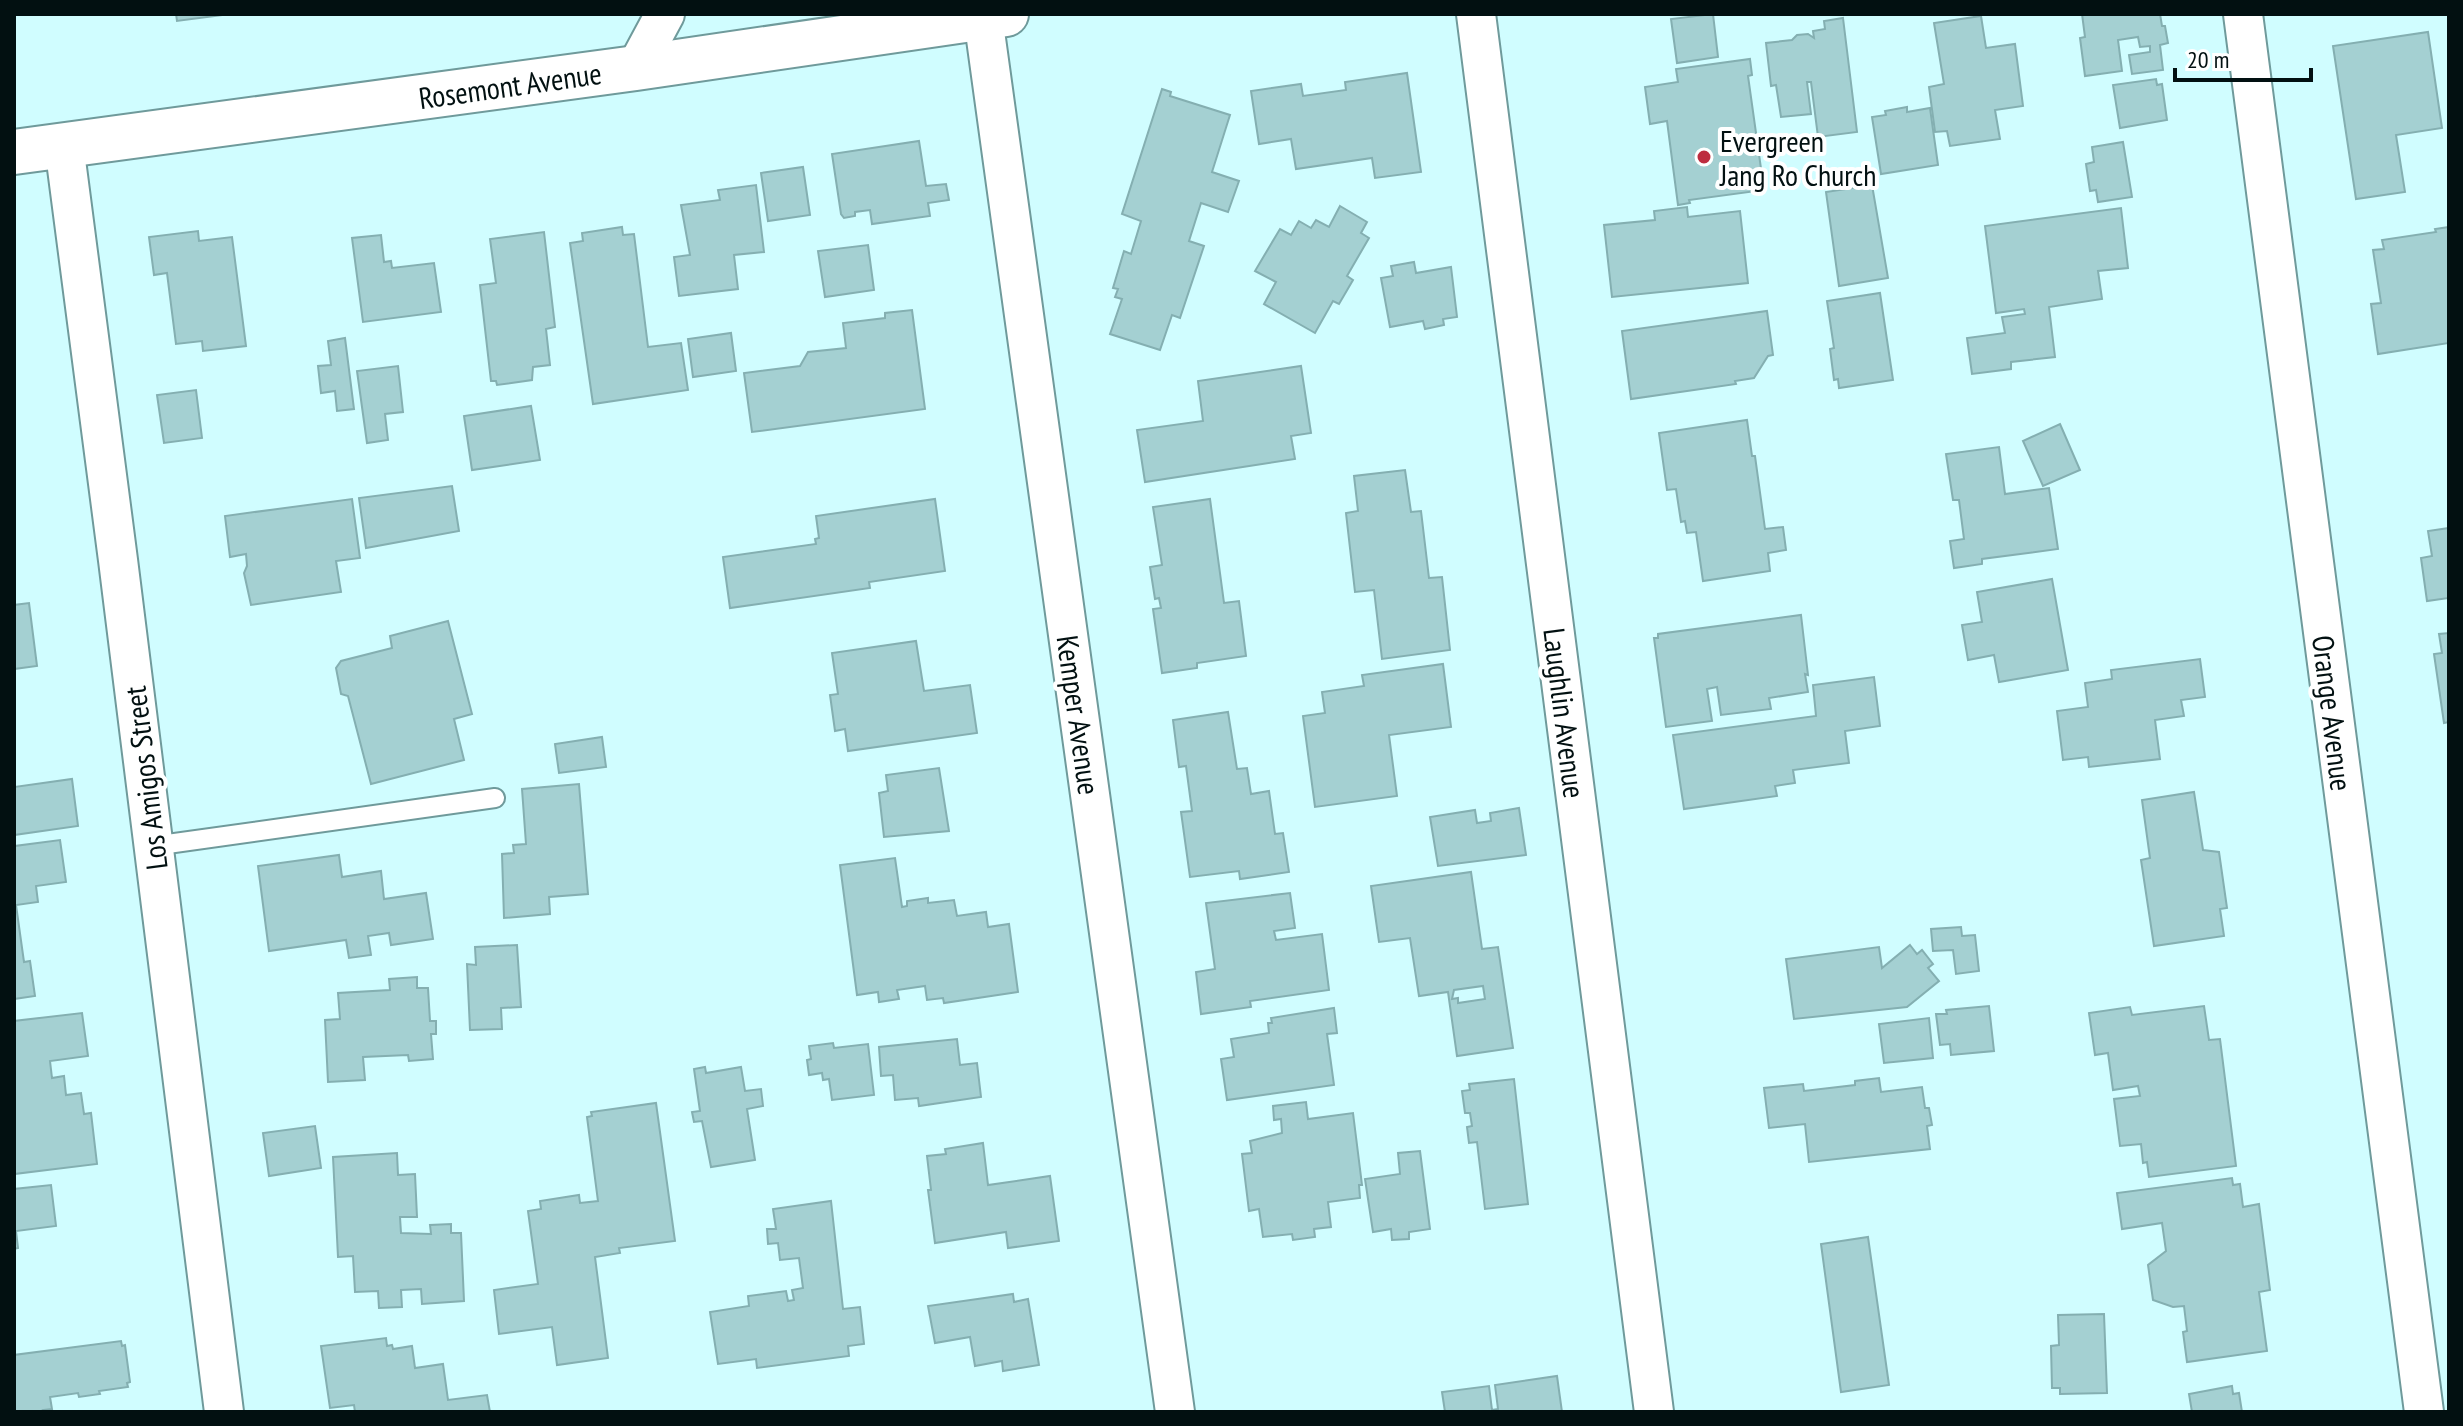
<svg xmlns="http://www.w3.org/2000/svg" width="2463" height="1426" font-family="'PT Sans Narrow',sans-serif">
  <style>
    .building { fill: #a4d0d2; stroke: #84afb1; stroke-width: 2; fill-rule: evenodd }
    .lines { fill: none; stroke-linecap: round; stroke-linejoin: round }
    .service-casing { stroke: #6f9a9b; stroke-width: 22 }
    .minor-casing { stroke: #6f9a9b; stroke-width: 42 }
    .tertiary-casing { stroke: #6f9a9b; stroke-width: 48 }
    .service { stroke: #fff; stroke-width: 18 }
    .minor { stroke: #fff; stroke-width: 38 }
    .tertiary { stroke: #fff; stroke-width: 44 }
    .poi-dot { fill: #bd2c3f; stroke: #fff; stroke-width: 3 }
    .labels { text-anchor: middle; dominant-baseline: central; stroke-width: 8; stroke-linejoin: round; paint-order: stroke }
    .street-label { font-size: 30px; fill: #021011; stroke: #fff }
    .poi-label { font-size: 30px; fill: #021011; stroke: #fff; text-anchor: start }
  </style>
  <rect width="100%" height="100%" fill="#d0fdff"/>
  <g class="building">
    <path d="M176 14H230L177 21Z"/>
    <path d="M1713 14 1718 57 1677 63 1671 19Z"/>
    <path d="M2082 14H2160L2162 26H2165L2168 43 2160 45 2163 70 2132 74 2129 55 2150 52V46L2140 47 2138 37 2118 40 2122 71 2085 76 2080 38 2085 37Z"/>
    <path d="M1981 16 1986 48 2015 44 2023 106 1995 110 2000 139 1950 146 1947 131 1935 132 1929 87 1944 84 1934 23Z"/>
    <path d="M1843 18 1857 132 1818 137 1811 82H1807L1811 114 1781 117 1776 85 1771 86 1766 43 1792 40 1797 35 1808 34 1814 38 1813 31 1825 29 1824 21Z"/>
    <path d="M2428 32 2442 128 2396 135 2405 192 2356 199 2333 46Z"/>
    <path d="M1750 59 1752 75 1748 76 1764 190 1689 200 1690 203 1678 205 1667 121 1650 124 1645 87 1678 82 1676 69Z"/>
    <path d="M1407 73 1421 172 1375 178 1372 158 1296 169 1291 139 1259 144 1251 91 1301 84 1303 96 1346 90 1345 82Z"/>
    <path d="M2156 79 2157 85 2162 84 2167 120 2120 128 2113 85Z"/>
    <path d="M1162 89 1171 92 1170 96 1230 115 1212 172 1239 181 1228 212 1201 203 1189 241 1204 246 1180 318 1172 315 1160 350 1110 334 1122 299 1115 297 1118 289 1113 288 1124 251 1131 254 1141 221 1122 214Z"/>
    <path d="M1907 107V112L1930 108 1938 165 1881 174 1872 117 1886 115 1885 111Z"/>
    <path d="M919 141 926 186 946 184 949 200 928 203 930 216 872 224 870 210 855 212V216L844 218 841 214 832 154Z"/>
    <path d="M2123 142 2132 197 2098 202 2096 190 2090 191 2086 164 2094 162 2092 147Z"/>
    <path d="M803 167 810 215 768 221 761 173Z"/>
    <path d="M756 185 764 252 734 255 738 289 679 296 674 257 690 255 681 205 720 200 718 190Z"/>
    <path d="M1872 185 1888 278 1839 286 1826 192Z"/>
    <path d="M1340 206 1367 222 1361 233 1369 238 1347 276 1353 280 1339 304 1333 301 1315 333 1264 304 1276 282 1255 271 1280 229 1291 235 1299 221 1311 228 1316 220 1329 227Z"/>
    <path d="M1687 207 1688 217 1740 211 1748 283 1612 297 1604 225 1655 220 1654 211Z"/>
    <path d="M2121 208 2128 268 2098 271 2102 299 2049 307 2055 357 2011 362V369L1972 374 1967 338 2005 333 2002 317 2025 314 2024 309 1996 313 1985 226Z"/>
    <path d="M622 227 623 235 634 234 648 347 681 343 688 390 593 404 570 243 583 241 582 233Z"/>
    <path d="M2449 227V343L2378 354 2371 304 2381 303 2373 250 2384 249 2382 240 2436 232 2435 229Z"/>
    <path d="M198 231 199 241 232 237 246 346 203 351 202 341 176 344 167 273 154 275 149 237Z"/>
    <path d="M544 232 555 327 546 329 550 365 533 367 532 380 497 385 496 381H491L480 285 496 283 490 239Z"/>
    <path d="M381 235 384 262 391 261 392 268 434 263 441 312 363 322 352 238Z"/>
    <path d="M868 245 874 290 825 297 818 251Z"/>
    <path d="M1414 262 1416 273 1451 267 1457 317 1443 319 1444 325 1425 329 1423 321 1390 327 1381 278 1393 276 1391 266Z"/>
    <path d="M1880 293 1893 380 1839 388 1838 379 1834 380 1830 349 1834 348 1827 301Z"/>
    <path d="M912 310 925 409 752 432 744 373 800 366 808 352 846 348 843 323 885 318V313Z"/>
    <path d="M1767 311 1773 355 1768 356 1754 378 1735 381 1736 384 1631 399 1622 331Z"/>
    <path d="M731 333 736 371 693 377 688 339Z"/>
    <path d="M345 338 354 409 337 411 335 391 321 393 318 366 331 365 328 341Z"/>
    <path d="M398 366 403 412 385 414 388 440 367 443 357 371Z"/>
    <path d="M1301 366 1311 433 1291 436 1295 459 1145 482 1137 430 1203 421 1198 381Z"/>
    <path d="M196 390 202 438 164 443 157 395Z"/>
    <path d="M531 406 540 460 472 470 464 416Z"/>
    <path d="M1747 420 1752 456H1755L1765 529 1783 527 1786 550 1768 553 1770 571 1703 581 1696 532 1687 533 1685 521 1681 522 1676 489 1667 490 1659 433Z"/>
    <path d="M2060 424 2080 470 2043 486 2023 441Z"/>
    <path d="M1999 447 2005 494 2049 488 2058 549 1982 559V564L1954 568 1950 541 1964 539 1959 500H1953L1946 454Z"/>
    <path d="M1405 470 1411 512 1421 511 1429 578 1442 577 1450 650 1382 659 1374 590 1355 592 1346 513 1358 511 1354 476Z"/>
    <path d="M452 486 459 531 366 548 359 498Z"/>
    <path d="M352 499 360 558 336 561 341 592 251 605 244 573 247 566 246 554 230 557 225 516Z"/>
    <path d="M935 499 945 571 869 582 870 588 730 608 723 557 816 544 815 539 819 538 816 516Z"/>
    <path d="M1210 499 1224 603 1239 601 1246 656 1197 663V668L1162 673 1153 609 1161 608 1159 598 1155 599 1150 567 1162 565 1153 507Z"/>
    <path d="M2449 528V598L2427 601 2421 558 2432 556 2428 531Z"/>
    <path d="M2052 579 2068 670 1999 682 1994 655 1968 660 1962 625 1982 622 1977 592Z"/>
    <path d="M29 603 37 666 14 669V605Z"/>
    <path d="M1801 615 1808 675 1805 674 1808 692 1769 698 1771 709 1721 715 1717 687 1707 689 1712 721 1666 727 1654 638H1658V634Z"/>
    <path d="M448 621 472 714 454 719 464 760 371 784 348 696 341 694 336 668 341 661 392 648 390 636Z"/>
    <path d="M2449 633V722L2444 723 2434 654 2442 653 2439 634Z"/>
    <path d="M916 641 924 691 970 685 977 733 848 751 845 729 835 731 830 695 838 694 832 653Z"/>
    <path d="M2200 659 2205 697 2181 700 2184 716 2155 720 2160 759 2089 767 2088 757 2063 760 2057 711 2088 707 2085 683 2112 679 2111 670Z"/>
    <path d="M1443 664 1451 727 1389 735 1397 796 1315 807 1303 716 1325 713 1322 692 1364 686 1362 675Z"/>
    <path d="M1874 677 1880 726 1845 731 1849 763 1793 770 1795 783 1775 786 1777 796 1684 809 1673 735 1816 716 1813 685Z"/>
    <path d="M1228 712 1237 769 1247 768 1251 794 1269 791 1275 834 1283 833 1289 872 1240 879 1239 871 1190 877 1181 812 1192 811 1186 766 1179 767 1173 720Z"/>
    <path d="M602 737 606 767 559 773 555 744Z"/>
    <path d="M939 768 949 831 884 837 879 793 888 791 886 775Z"/>
    <path d="M72 779 78 826 14 835V787Z"/>
    <path d="M579 784 588 894 549 897 550 914 504 918 502 854 514 853 513 845 526 844 522 789Z"/>
    <path d="M2194 792 2203 850 2219 852 2227 908 2220 909 2224 936 2154 946 2141 860 2150 858 2142 800Z"/>
    <path d="M1519 808 1526 855 1438 866 1430 817 1475 810 1477 823 1491 821 1490 813Z"/>
    <path d="M60 840 66 882 36 886 38 902 16 905 24 962 30 961 35 996 14 999 15 846Z"/>
    <path d="M339 855 342 877 381 871 384 899 426 893 433 939 391 945 389 933 368 936 371 955 349 958 346 940 269 951 258 866Z"/>
    <path d="M895 858 902 907 907 906V901L928 898V903L954 900 957 916 986 912 988 927 1009 924 1018 992 944 1003 943 998 927 1000 925 986 897 990 899 999 879 1002 878 992 857 995 840 865Z"/>
    <path d="M1471 872 1482 949 1498 947 1513 1048 1457 1056 1448 992 1419 996 1410 938 1379 942 1371 886ZM1483 986 1485 999 1458 1003V998L1452 999 1454 990Z"/>
    <path d="M1290 893 1295 928 1274 931 1276 940 1322 934 1329 990 1250 1001 1251 1007 1201 1014 1196 972 1215 969 1206 903Z"/>
    <path d="M1961 927 1962 936 1975 935 1979 971 1956 974 1953 950 1933 951 1931 929Z"/>
    <path d="M517 945 521 1007 501 1008 502 1029 470 1030 467 964 476 965 475 947Z"/>
    <path d="M1910 945 1917 954 1922 950 1933 964 1928 968 1939 981 1907 1007 1794 1019 1786 959 1879 947 1882 968Z"/>
    <path d="M417 977V988H428L430 1021H436V1034H431L433 1059 409 1061 408 1055 363 1057 365 1080 328 1082 325 1020 340 1019 338 993 390 990 389 979Z"/>
    <path d="M1989 1006 1994 1051 1951 1055 1950 1044 1940 1045 1936 1014H1947L1946 1010Z"/>
    <path d="M2204 1006 2209 1040 2220 1039 2236 1166 2149 1177 2147 1162 2143 1163 2141 1144 2120 1146 2114 1099 2140 1096 2138 1086 2113 1090 2108 1053 2095 1055 2089 1013 2130 1007 2132 1015Z"/>
    <path d="M1334 1008 1337 1033 1327 1034 1334 1085 1227 1100 1221 1059 1234 1057 1231 1039 1269 1033 1268 1023H1272L1271 1018Z"/>
    <path d="M82 1013 88 1056 50 1061 52 1078 64 1076 66 1095 81 1093 84 1114 91 1113 97 1164 14 1174V1021Z"/>
    <path d="M1929 1018 1933 1058 1884 1063 1879 1024Z"/>
    <path d="M957 1039 960 1065 977 1063 981 1097 919 1106 918 1098 895 1100 893 1075 881 1076 879 1047Z"/>
    <path d="M833 1043 834 1048 868 1044 874 1095 832 1100 829 1079 823 1080 822 1073 809 1075 807 1060 811 1059 809 1046Z"/>
    <path d="M705 1067 706 1073 741 1067 745 1091 761 1089 763 1106 747 1109 755 1160 711 1167 702 1121 694 1122 692 1112 700 1111 694 1069Z"/>
    <path d="M1879 1078 1881 1092 1922 1087 1925 1108H1929L1932 1125 1927 1126 1930 1149 1809 1162 1805 1124 1769 1128 1764 1088 1803 1084 1804 1091 1855 1085V1081Z"/>
    <path d="M1514 1079 1528 1204 1485 1209 1477 1142 1469 1143 1467 1127 1472 1126 1470 1113H1465L1462 1091 1470 1090 1469 1084Z"/>
    <path d="M1306 1102 1308 1119 1353 1113 1362 1185H1359L1360 1198 1328 1202 1331 1227 1314 1229 1315 1237 1293 1240 1292 1234 1263 1237 1259 1209 1249 1211 1242 1154 1252 1153 1250 1141 1282 1133 1281 1119 1274 1120 1273 1106Z"/>
    <path d="M656 1103 675 1241 619 1248 620 1253 595 1257 608 1358 557 1365 552 1327 499 1334 494 1290 538 1284 528 1211 541 1209 540 1201 579 1195 580 1203 598 1201 587 1117 592 1116 591 1112Z"/>
    <path d="M315 1126 321 1168 269 1176 263 1133Z"/>
    <path d="M983 1143 988 1185 1050 1176 1059 1241 1008 1248 1006 1232 935 1243 928 1190H931L927 1156 946 1154 945 1149Z"/>
    <path d="M1420 1151 1430 1229 1409 1232V1239L1392 1240 1391 1229 1373 1232 1365 1179 1400 1174 1398 1153Z"/>
    <path d="M397 1153 398 1175 415 1174 417 1217H400L401 1233 431 1234 430 1225 451 1224V1233H461L464 1301 422 1304 421 1289 401 1290 402 1307 379 1308 378 1291 355 1292 353 1256 338 1257 333 1157Z"/>
    <path d="M2232 1178 2233 1185 2240 1184 2243 1207 2259 1204 2270 1290 2259 1292 2267 1351 2187 1362 2183 1332 2187 1331 2184 1306 2173 1307 2153 1300 2148 1265 2166 1251 2162 1223 2122 1229 2117 1193Z"/>
    <path d="M51 1185 56 1226 16 1231 18 1248 14 1249V1189Z"/>
    <path d="M831 1201 843 1309 860 1307 864 1344 848 1346 849 1356 757 1368 756 1359 718 1364 710 1312 749 1306 748 1296 786 1291 788 1301 794 1300 792 1290 803 1288 799 1258 780 1260 778 1243 768 1244 767 1229H776L773 1209Z"/>
    <path d="M1868 1237 1889 1385 1841 1392 1821 1244Z"/>
    <path d="M1013 1294 1014 1302 1028 1299 1039 1365 1003 1371 1002 1361 975 1366 970 1337 935 1343 928 1306Z"/>
    <path d="M2104 1314 2107 1393 2060 1394V1388H2052L2051 1346 2059 1345 2058 1315Z"/>
    <path d="M386 1338 387 1346 392 1345 393 1349 412 1346 415 1368 443 1364 448 1400 487 1395 490 1412H355L354 1405 330 1408 321 1346Z"/>
    <path d="M121 1341 122 1346 125 1345 130 1382 127 1383 128 1387 99 1391 100 1394 79 1397 78 1393 50 1397 52 1409 43 1410 44 1412H14V1355Z"/>
    <path d="M1557 1376 1562 1412H1445L1442 1392 1489 1386 1492 1410 1498 1409 1495 1385Z"/>
    <path d="M2232 1386 2233 1394 2239 1393 2242 1412H2192L2189 1394Z"/>
  </g>
  <g class="lines">
    <defs>
      <path id="service" d="M153 846 495 798"/>
      <g id="minor">
        <path d="M1476 14 1654 1412"/>
        <path d="M2243 14 2424 1412"/>
        <path d="M983 17 1175 1412"/>
        <path d="M636 68 665 14"/>
        <path d="M64 145 118 560 224 1412"/>
      </g>
      <path id="tertiary" d="M14 152 636 68 1006 14"/>
    </defs>
    <use href="#service" class="service-casing"/>
    <use href="#minor" class="minor-casing"/>
    <use href="#tertiary" class="tertiary-casing"/>
    <use href="#service" class="service"/>
    <use href="#minor" class="minor"/>
    <use href="#tertiary" class="tertiary"/>
  </g>
  <circle class="poi-dot" cx="1704" cy="157" r="8"/>
  <g class="labels">
    <g class="street-label">
      <text transform="translate(510 85) rotate(-8)">Rosemont Avenue</text>
      <text transform="translate(1565 713) rotate(83)">Laughlin Avenue</text>
      <text transform="translate(2333 713) rotate(83)">Orange Avenue</text>
      <text transform="translate(1079 715) rotate(82)">Kemper Avenue</text>
      <text transform="translate(145 778) rotate(-97)">Los Amigos Street</text>
    </g>
    <g class="poi-label">
      <text x="1720" y="140">Evergreen<tspan x="1720" dy="34">Jang Ro Church</tspan></text>
    </g>
  </g>
  <rect width="2463" height="1426" fill="none" stroke="#021011" stroke-width="32"/>
  <path d="M2175 68v12h136v-12" fill="none" stroke="#021011" stroke-width="4"/>
  <text x="2187" y="68" font-size="24" fill="#021011" stroke="#ffffff" stroke-width="6" paint-order="stroke">20 m</text>
</svg>
